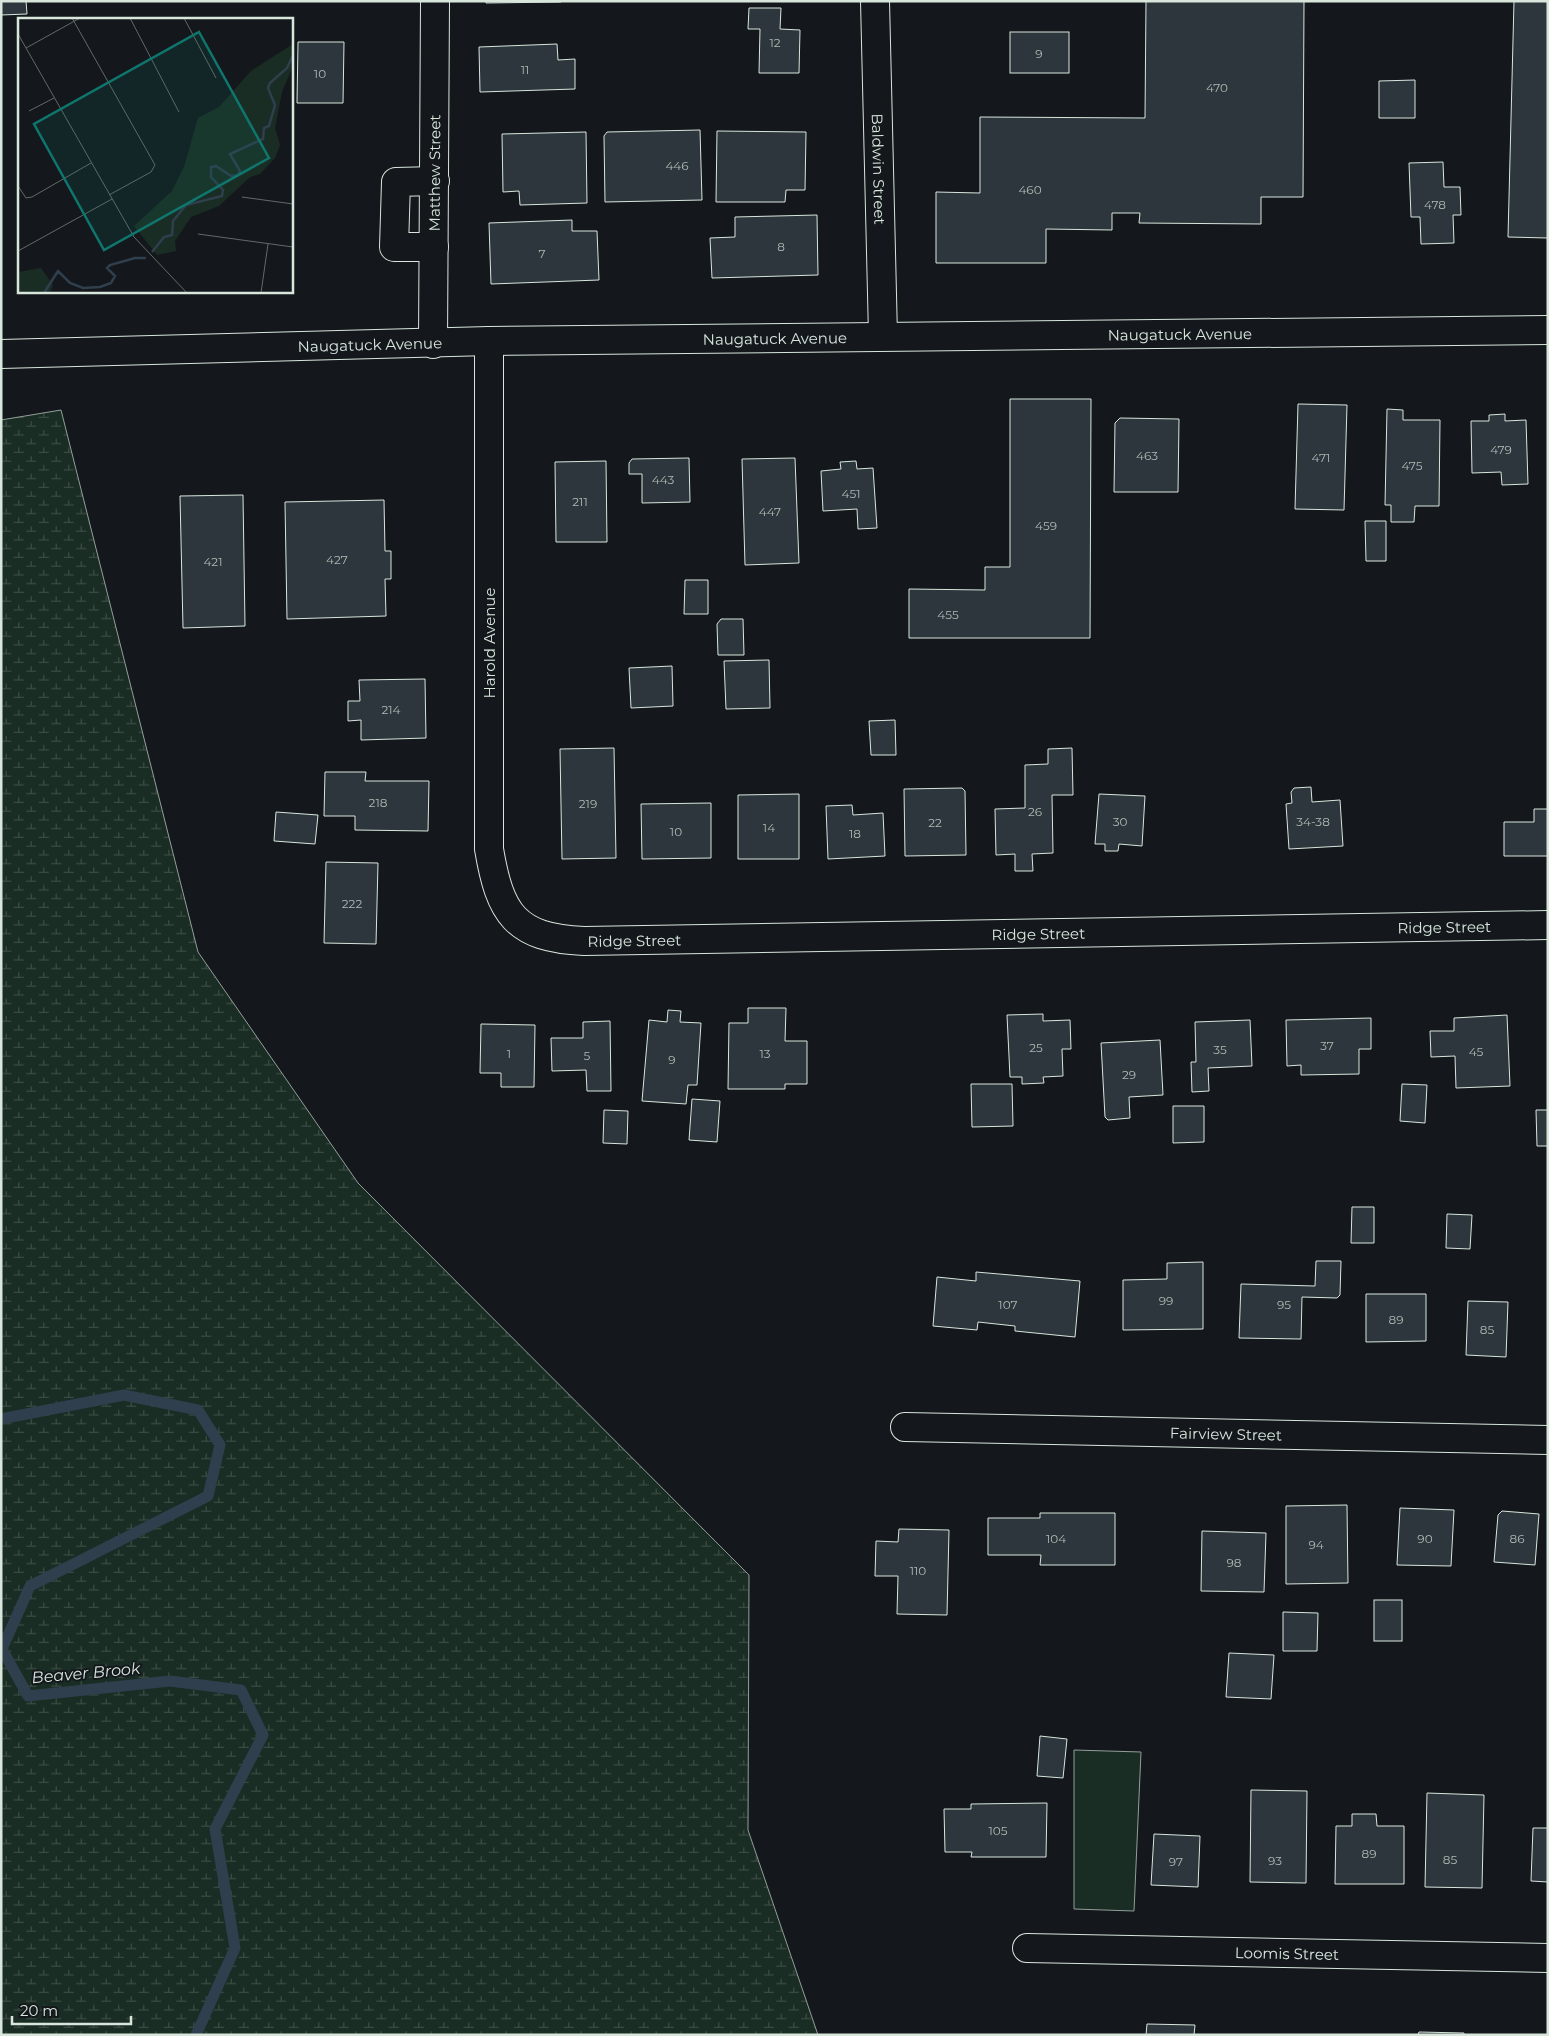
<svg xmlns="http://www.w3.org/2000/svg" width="1549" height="2036" font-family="Montserrat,sans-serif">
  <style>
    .green { fill: #1a2d24; stroke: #939e99 }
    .wetland { fill: url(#wetland-marsh); stroke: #939e99 }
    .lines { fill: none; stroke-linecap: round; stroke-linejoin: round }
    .stream { stroke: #2f3f4d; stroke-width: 11 }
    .building { fill: #2c363c; stroke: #d8e6dc }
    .minor-casing { stroke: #d8e6dc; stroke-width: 30 }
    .major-casing { stroke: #d8e6dc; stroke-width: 30 }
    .minor { stroke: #14181c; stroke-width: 28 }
    .major { stroke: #14181c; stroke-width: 28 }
    .labels { text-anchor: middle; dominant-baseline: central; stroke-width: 4; stroke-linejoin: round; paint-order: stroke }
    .number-label { font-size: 12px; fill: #adbab4 }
    .street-label { font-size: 15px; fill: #d8e6dc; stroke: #14181c }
    .water-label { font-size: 16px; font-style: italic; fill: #d8e6dc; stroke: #14181c }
    .inset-river { fill: none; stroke: #2f3f4d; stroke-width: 2.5 }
    .inset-road { fill: none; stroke: #626a69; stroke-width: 1 }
    .view { fill: #0f766e; fill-opacity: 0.15; stroke: #0f766e; stroke-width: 2.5 }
    .inset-edge { fill: none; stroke: #d8e6dc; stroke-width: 2.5 }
  </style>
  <defs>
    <pattern id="wetland-marsh" width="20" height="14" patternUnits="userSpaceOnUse" patternTransform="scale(1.25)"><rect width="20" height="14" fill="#1a2d24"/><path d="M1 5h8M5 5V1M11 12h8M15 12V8" fill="none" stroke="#3b4b43"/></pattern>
  </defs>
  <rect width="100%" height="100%" fill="#14181c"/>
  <path class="green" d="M1074 1750 1141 1752 1134 1911 1074 1909Z"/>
  <path class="wetland" d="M61 410 198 952 358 1183 749 1575 748 1830 818 2035H1V420Z"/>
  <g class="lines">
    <path class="stream" d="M1 1419 124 1395 198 1410 220 1445 208 1496 30 1586 2 1649 28 1696 170 1681 241 1690 263 1735 215 1829 235 1948 196 2035"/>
  </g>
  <g class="building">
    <path d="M1 1H26L27 14 1 15Z"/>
    <path d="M486 1H561V2L486 3Z"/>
    <path d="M1146 1H1304L1303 197H1261V224L1139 223 1140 213H1112V230L1046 229V263H936V192L980 193V117L1145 118Z"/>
    <path d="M1514 1H1548V238L1508 237Z"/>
    <path d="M749 8H781L780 29 800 30 799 73H759L760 29H748Z"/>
    <rect x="1010" y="32" width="59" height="41"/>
    <path d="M298 42H344L343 103H297Z"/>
    <path d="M557 44 558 60 575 59V89L480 92 479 47Z"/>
    <path d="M1415 80V118H1379V81Z"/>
    <path d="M700 130 702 200 605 202 604 136 607 132Z"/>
    <path d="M717 131 806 132 805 190H786L785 202H716Z"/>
    <path d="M586 132 587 203 520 205 519 191 503 192 502 134Z"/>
    <path d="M1443 162 1444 187H1460L1461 215H1453L1454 243 1421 244 1420 217H1411L1409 163Z"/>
    <path d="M817 215 818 275 712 278 710 238 735 237V217Z"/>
    <path d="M572 220V231H597L599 280 491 284 489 223Z"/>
    <path d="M1010 399H1091L1090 638H909V589L985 590V567H1010Z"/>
    <path d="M1298 404 1347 405 1344 510 1295 509Z"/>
    <path d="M1387 409 1403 410V420H1440L1439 506H1415L1414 522H1391V505H1385Z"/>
    <path d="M1505 414V421L1526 420 1528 484 1502 485 1501 472 1472 473 1471 421H1489V415Z"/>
    <path d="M1120 418 1179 419 1178 492H1114L1115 423Z"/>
    <path d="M689 458 690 502 642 503V474H629V463L632 459Z"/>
    <path d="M795 458 799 563 745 565 742 459Z"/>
    <path d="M606 461 607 542H556L555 462Z"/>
    <path d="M856 461 857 469 873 468 877 528 858 529 857 509 823 511 821 471 841 469 840 462Z"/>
    <path d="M243 495 245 626 183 628 180 496Z"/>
    <path d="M384 500 385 551H391V579H385L386 616 287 619 285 502Z"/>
    <path d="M1365 521H1386V561H1366Z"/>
    <path d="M685 580H708V614H684Z"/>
    <path d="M721 619H743L744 655H718L717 624Z"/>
    <path d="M769 660 770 708 726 709 724 661Z"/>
    <path d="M672 666 673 706 631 708 629 668Z"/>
    <path d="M425 679 426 738 361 740V720L348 721V701H360L359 680Z"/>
    <path d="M895 720 896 755H871L869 721Z"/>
    <path d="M614 748 616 858 562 859 560 749Z"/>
    <path d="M1072 748 1073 795H1052L1053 853 1032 854 1033 871H1015V854L996 855 995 809 1025 808V765L1048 764V749Z"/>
    <path d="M325 772H366L365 781H429L428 831 355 830V816H324Z"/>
    <path d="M1311 787 1312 802 1340 800 1343 846 1289 849 1286 804 1292 803 1291 792 1294 788Z"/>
    <path d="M962 788 965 791 966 855 905 856 904 789Z"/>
    <path d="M799 794V859H738V795Z"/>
    <path d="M1099 794 1145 796 1142 846 1119 844 1118 851H1105V844H1095Z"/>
    <path d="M711 803V858L642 859 641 804Z"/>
    <path d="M852 805 853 815 883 813 885 856 828 859 826 806Z"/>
    <path d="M1534 809H1548V856H1504V822H1534Z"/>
    <path d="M276 812 318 815 315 844 274 841Z"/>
    <path d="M326 862 378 863 376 944 324 943Z"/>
    <path d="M748 1008H786L785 1041H807V1084H785V1089H728L729 1023H748Z"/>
    <path d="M668 1010 681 1011 680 1022 701 1023 697 1085H688L686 1104 642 1101 649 1020 667 1022Z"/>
    <path d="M1043 1014V1021L1070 1020 1071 1049H1062L1063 1076 1043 1077 1044 1083 1022 1084V1077H1010L1007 1015Z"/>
    <path d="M1507 1015 1510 1086 1456 1088 1455 1056 1431 1057 1430 1031H1454V1018Z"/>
    <path d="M1371 1018V1049H1359V1074L1301 1075V1065L1287 1066 1286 1020Z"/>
    <path d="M1250 1020 1252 1066 1208 1068 1209 1091 1192 1092 1191 1062H1196L1195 1022Z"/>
    <path d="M610 1021 611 1091H587L586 1070 552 1071 551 1038H583V1022Z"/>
    <path d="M481 1024 535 1025 534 1087H501V1073H480Z"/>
    <path d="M1160 1040 1163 1095 1129 1097 1130 1118 1108 1120 1105 1117 1101 1043Z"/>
    <path d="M971 1084H1012L1013 1126 972 1127Z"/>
    <path d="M1402 1084 1427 1085 1425 1123 1400 1121Z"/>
    <path d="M692 1099 720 1101 717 1142 689 1140Z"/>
    <path d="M1173 1106H1204V1142L1173 1143Z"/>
    <path d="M604 1110 628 1111 627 1144 603 1143Z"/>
    <path d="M1536 1110H1548V1146H1537Z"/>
    <path d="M1352 1207H1374V1243H1351Z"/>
    <path d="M1447 1214 1472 1215 1470 1249 1446 1248Z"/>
    <path d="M1316 1261H1341L1340 1295 1337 1298 1302 1297 1301 1339 1239 1338 1241 1284 1315 1286Z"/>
    <path d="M1203 1262V1329L1123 1330V1280L1167 1279V1263Z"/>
    <path d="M976 1272 1080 1281 1075 1337 1015 1331V1326L978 1322 977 1330 933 1326 937 1277 976 1281Z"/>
    <path d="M1366 1294H1426V1341L1366 1342Z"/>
    <path d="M1468 1301 1508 1302 1506 1357 1466 1355Z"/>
    <path d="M1347 1505 1348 1583 1286 1584V1506Z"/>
    <path d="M1400 1508 1454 1510 1451 1566 1397 1565Z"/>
    <path d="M1502 1511 1539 1514 1535 1565 1494 1562 1498 1515Z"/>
    <path d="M1040 1513H1115V1565H1040L1041 1555H988V1518H1040Z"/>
    <path d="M899 1529 949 1530 947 1615 897 1614 898 1576H875L876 1541 898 1542Z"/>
    <path d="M1202 1531 1266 1533 1264 1592 1201 1591Z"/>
    <rect x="1374" y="1600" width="28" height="41"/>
    <path d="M1283 1612 1318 1613 1317 1651H1283Z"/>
    <path d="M1229 1653 1274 1655 1271 1699 1226 1697Z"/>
    <path d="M1040 1736 1067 1739 1063 1778 1037 1776Z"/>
    <path d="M1251 1790 1307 1791 1306 1883 1250 1882Z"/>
    <path d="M1427 1793 1484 1795 1482 1888 1425 1887Z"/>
    <path d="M1047 1803 1046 1857H971L972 1852H945L944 1809H971V1804Z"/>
    <path d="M1352 1814H1376L1377 1826H1404V1884H1335L1336 1826H1352Z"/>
    <path d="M1533 1828H1548V1882L1531 1881Z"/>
    <path d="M1154 1834 1200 1836 1198 1887 1151 1885Z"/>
    <path d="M1147 2024 1195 2025 1194 2035H1146Z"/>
    <path d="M1419 2032 1464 2033V2035H1418Z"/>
  </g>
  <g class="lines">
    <defs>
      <g id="minor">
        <path id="s1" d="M875 1 883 336"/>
        <path d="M434 247H394L396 182 435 181"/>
        <path id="s2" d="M489 341V849C500 914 515 938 584 941L1548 925"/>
        <path id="s3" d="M433 344 435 1"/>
        <path id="s4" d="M905 1427 1548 1440"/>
        <path id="s5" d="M1027 1948 1548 1958"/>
      </g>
      <g id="major">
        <path id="s6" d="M1 354 489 341 1548 330"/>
      </g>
    </defs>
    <use href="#minor" class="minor-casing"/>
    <use href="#major" class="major-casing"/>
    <use href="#minor" class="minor"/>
    <use href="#major" class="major"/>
  </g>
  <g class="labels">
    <g class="number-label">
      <text x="775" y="42">12</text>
      <text x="1039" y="53">9</text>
      <text x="525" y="69">11</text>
      <text x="320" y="73">10</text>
      <text x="1217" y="87">470</text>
      <text x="677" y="165">446</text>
      <text x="1030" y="189">460</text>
      <text x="1435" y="204">478</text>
      <text x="781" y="246">8</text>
      <text x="542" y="253">7</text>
      <text x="1501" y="449">479</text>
      <text x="1147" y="455">463</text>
      <text x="1321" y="457">471</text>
      <text x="1412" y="465">475</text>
      <text x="663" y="479">443</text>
      <text x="851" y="493">451</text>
      <text x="580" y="501">211</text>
      <text x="770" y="511">447</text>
      <text x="1046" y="525">459</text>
      <text x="337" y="559">427</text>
      <text x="213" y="561">421</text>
      <text x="948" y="614">455</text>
      <text x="391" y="709">214</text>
      <text x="378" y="802">218</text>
      <text x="588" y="803">219</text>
      <text x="1035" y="811">26</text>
      <text x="1120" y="821">30</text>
      <text x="1313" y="821">34-38</text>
      <text x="935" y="822">22</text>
      <text x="769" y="827">14</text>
      <text x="676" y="831">10</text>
      <text x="855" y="833">18</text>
      <text x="352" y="903">222</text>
      <text x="1327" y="1045">37</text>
      <text x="1036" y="1047">25</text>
      <text x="1220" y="1049">35</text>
      <text x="1476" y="1051">45</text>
      <text x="509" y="1053">1</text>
      <text x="765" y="1053">13</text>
      <text x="587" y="1055">5</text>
      <text x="672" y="1059">9</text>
      <text x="1129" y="1074">29</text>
      <text x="1166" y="1300">99</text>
      <text x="1008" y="1304">107</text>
      <text x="1284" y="1304">95</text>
      <text x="1396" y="1319">89</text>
      <text x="1487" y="1329">85</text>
      <text x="1056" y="1538">104</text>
      <text x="1425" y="1538">90</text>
      <text x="1517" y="1538">86</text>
      <text x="1316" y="1544">94</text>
      <text x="1234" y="1562">98</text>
      <text x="918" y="1570">110</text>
      <text x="998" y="1830">105</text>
      <text x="1369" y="1853">89</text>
      <text x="1450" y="1859">85</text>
      <text x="1275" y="1860">93</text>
      <text x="1176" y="1861">97</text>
    </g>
    <g class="street-label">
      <text stroke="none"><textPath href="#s1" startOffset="168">Baldwin Street</textPath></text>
      <text stroke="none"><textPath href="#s3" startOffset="171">Matthew Street</textPath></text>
      <text stroke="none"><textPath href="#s6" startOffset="1179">Naugatuck Avenue</textPath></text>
      <text stroke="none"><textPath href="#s6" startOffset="774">Naugatuck Avenue</textPath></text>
      <text stroke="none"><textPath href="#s6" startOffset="369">Naugatuck Avenue</textPath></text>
      <text transform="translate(489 643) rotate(-90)">Harold Avenue</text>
      <text stroke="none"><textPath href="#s2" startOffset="1518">Ridge Street</textPath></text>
      <text stroke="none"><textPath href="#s2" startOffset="1112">Ridge Street</textPath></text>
      <text stroke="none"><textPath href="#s2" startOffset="708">Ridge Street</textPath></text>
      <text stroke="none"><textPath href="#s4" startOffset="321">Fairview Street</textPath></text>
      <text stroke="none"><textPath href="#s5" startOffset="260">Loomis Street</textPath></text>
    </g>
    <g class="water-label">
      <text transform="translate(86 1673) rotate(-5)">Beaver Brook</text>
    </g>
  </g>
  <g transform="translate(18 18)">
    <rect width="275" height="275" fill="#14181c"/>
    <path d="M275 26V48L264 74 257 110 262 127 257 140 242 156 232 159 201 188 173 199 157 223 158 233 139 237 116 208 154 173 166 149 180 100 201 89 233 53ZM23 250 35 267 32 275H0V254Z" fill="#1a2d24"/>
    <path class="inset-river" d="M134 234 146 219 154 217 155 203 168 187 204 178 205 172 193 159V149L198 148 213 158 220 157 222 153 212 136 245 121 246 110 251 108 257 87 250 70 252 65 269 50 275 37M26 275 40 253 52 265 65 270 82 269 93 265 97 258 89 250 92 247 117 240H128"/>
    <path class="inset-road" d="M54 0 137 147 133 154 91 177M112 0 161 94M166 0 198 60M0 16 116 219 169 275M8 30 62 0M11 93 36 80M0 168 8 180 14 179 73 145M224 179 275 186M180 216 275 229M0 233 94 181M243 275 250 226"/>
    <path class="view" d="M181 14 251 140 86 232 16 106Z"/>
    <rect width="275" height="275" class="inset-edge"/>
  </g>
  <rect width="1549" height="2036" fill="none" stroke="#d8e6dc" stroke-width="5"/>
  <path d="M12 2016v8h119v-8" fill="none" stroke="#d8e6dc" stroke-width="2.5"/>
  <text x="20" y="2016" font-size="15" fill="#d8e6dc" stroke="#14181c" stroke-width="4" paint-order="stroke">20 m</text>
</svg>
